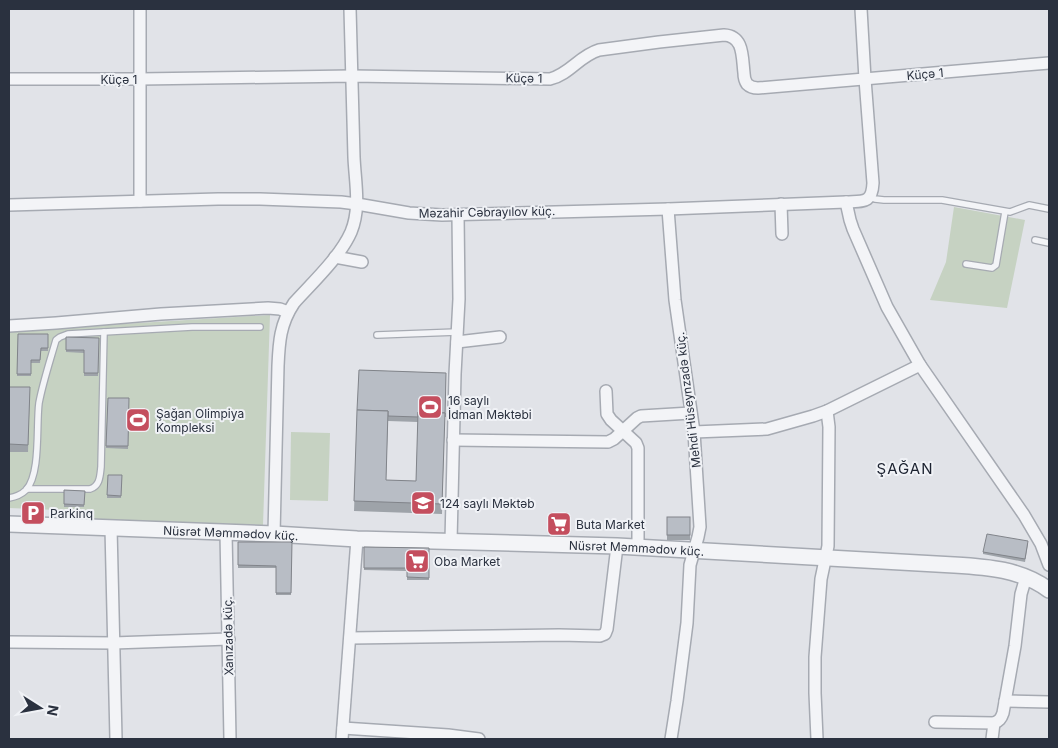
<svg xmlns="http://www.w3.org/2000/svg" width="1058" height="748" font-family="Inter,sans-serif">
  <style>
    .green { fill: #c6d2c2 }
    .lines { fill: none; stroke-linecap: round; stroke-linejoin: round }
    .service-casing { stroke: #a6aab2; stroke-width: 8 }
    .minor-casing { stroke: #a6aab2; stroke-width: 14 }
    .tertiary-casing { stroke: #a6aab2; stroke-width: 18 }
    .service { stroke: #f3f4f7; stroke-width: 5.5 }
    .minor { stroke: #f3f4f7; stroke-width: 11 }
    .tertiary { stroke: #f3f4f7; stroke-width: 15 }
    .wall { fill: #9ea3a9; fill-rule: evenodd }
    .building { fill: #b8bdc5; stroke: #81848a }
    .labels { text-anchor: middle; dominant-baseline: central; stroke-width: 4; stroke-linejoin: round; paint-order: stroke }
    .street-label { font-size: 12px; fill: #2a313f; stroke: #f0f2f6 }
    .poi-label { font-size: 12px; fill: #2a313f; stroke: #f0f2f6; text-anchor: start }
    .quarter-label { font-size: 15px; letter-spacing: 1px; fill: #1c2230; stroke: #f0f2f6 }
  </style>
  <rect width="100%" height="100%" fill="#e1e3e8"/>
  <g class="green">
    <path d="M954 207 1025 220 1007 308 930 300 946 262Z"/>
    <path d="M270 315 263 525 59 518 57 510 9 508V331Z"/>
    <path d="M291 432 330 433 328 501 290 500Z"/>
  </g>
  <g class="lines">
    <defs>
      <g id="service">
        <path d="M870 197 875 199 884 200H942L1010 212 1029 205 1049 209"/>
        <path d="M1035 240 1049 243"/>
        <path d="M966 264 992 268 996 265 1005 212"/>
        <path d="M377 335 457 332"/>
        <path d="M27 489H90C100 486 100 476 101 467L104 332"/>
        <path d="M9 498C15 497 21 495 26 490 41 474 36 425 39 403 43 382 50 361 56 340L60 337 68 334 192 327H260"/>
      </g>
      <g id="minor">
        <path d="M140 9V201"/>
        <path d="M9 79H140L352 76 550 79C570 74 579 56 599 50L659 42 724 35C744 36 742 57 744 73 744 76 745 81 747 84 750 87 754 88 758 88L1049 63"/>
        <path d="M846 202 850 220 853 229 887 307 920 365 1024 515 1041 544 1049 565"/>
        <path d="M781 204 782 234"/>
        <path d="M9 205 218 199H260L341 202 357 204 409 213 442 215 668 209 846 202C863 201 872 204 873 183L865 79 861 9"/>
        <path d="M668 209 675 300 694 432 700 527 698 537 690 565 687 623 677 701 671 739"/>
        <path d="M335 257 362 262"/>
        <path d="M9 326 56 323 161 314 268 308 280 309 288 312"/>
        <path d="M457 342 500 337"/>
        <path d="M606 391 607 414 611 420 636 443 638 448V547"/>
        <path d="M694 432 767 429 813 416 827 411 920 365"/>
        <path d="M453 440 608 442 614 439 637 418 641 416 691 413"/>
        <path d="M111 528 116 739"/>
        <path d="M226 533 230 739"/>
        <path d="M274 534 278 366C279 342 280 324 294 303 312 283 340 257 351 232 361 208 355 182 354 157 353 108 351 58 350 9"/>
        <path d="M451 541 455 374 459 299 458 215"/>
        <path d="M350 638 559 635 600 636 605 634 607 629 617 546"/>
        <path d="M9 642 113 643 229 639"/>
        <path d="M1005 701 1049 702"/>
        <path d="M935 722 994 723C999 721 1001 719 1003 713L1015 646 1021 594 1026 577"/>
        <path d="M343 728 448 735 479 739"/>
        <path d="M342 739 357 539"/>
        <path d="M817 739 815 693V657L821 579 828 546 829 427 827 411"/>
        <path d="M992 739 994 723"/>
      </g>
      <g id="tertiary">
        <path id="s1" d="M9 524 274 534 357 539 617 546 954 565C987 567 1021 569 1049 590"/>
      </g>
    </defs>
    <use href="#service" class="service-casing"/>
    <use href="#minor" class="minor-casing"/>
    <use href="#tertiary" class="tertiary-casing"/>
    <use href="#service" class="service"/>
    <use href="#minor" class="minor"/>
    <use href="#tertiary" class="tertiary"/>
  </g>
  <g class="wall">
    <path d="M18 334H48V351H41L40 363H31V376H17Z"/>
    <path d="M66 337 99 338 98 376H84V353L66 352Z"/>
    <path d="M359 370 446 373 442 514 354 511ZM388 421 418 422 416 481 386 480Z"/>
    <path d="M9 387H30L28 452H9Z"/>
    <path d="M108 398H129L128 449 106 448Z"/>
    <path d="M108 475H122L121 498H107Z"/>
    <path d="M64 490 85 491 84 507H64Z"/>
    <rect x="667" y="517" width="23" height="23"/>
    <path d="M238 542H292L291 595H276V568H238Z"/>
    <path d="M1028 544 1025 562 983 554V552Z"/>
    <path d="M364 547 429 548V580H407V571L364 570Z"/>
  </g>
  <g class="building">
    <path d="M18 334H48V348H41L40 360H31V374H17Z"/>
    <path d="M66 337 99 338 98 373H84V350H66Z"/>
    <path d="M359 370 446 373 445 417V413L418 412V417L388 416V411L357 410Z"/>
    <path d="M9 387H30L28 445 9 444Z"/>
    <path d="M108 398H129L128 446H106Z"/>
    <path d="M357 410 388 411 386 480 416 481 418 412 445 413 442 504 354 501Z"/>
    <path d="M108 475H122L121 496 107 495Z"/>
    <path d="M64 490 85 491 84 505 64 504Z"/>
    <rect x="667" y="517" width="23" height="18"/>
    <path d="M987 534 1028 541 1025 559 983 552Z"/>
    <path d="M238 542H292L291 593H276V566L238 565Z"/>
    <path d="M364 547 429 548V578L407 577V568H364Z"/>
  </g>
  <defs>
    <symbol id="stadium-square" viewBox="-11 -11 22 22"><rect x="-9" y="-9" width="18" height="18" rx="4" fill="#c44e5e" stroke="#f0f2f6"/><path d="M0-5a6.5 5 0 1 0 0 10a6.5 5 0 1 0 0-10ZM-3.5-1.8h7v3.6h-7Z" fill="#fff"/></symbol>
    <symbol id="school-square" viewBox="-11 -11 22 22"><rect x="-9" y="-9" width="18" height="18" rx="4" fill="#c44e5e" stroke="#f0f2f6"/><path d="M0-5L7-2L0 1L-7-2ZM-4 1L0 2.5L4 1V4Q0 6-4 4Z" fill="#fff"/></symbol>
    <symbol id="parking-square" viewBox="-11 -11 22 22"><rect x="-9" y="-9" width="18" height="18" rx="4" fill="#c44e5e" stroke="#f0f2f6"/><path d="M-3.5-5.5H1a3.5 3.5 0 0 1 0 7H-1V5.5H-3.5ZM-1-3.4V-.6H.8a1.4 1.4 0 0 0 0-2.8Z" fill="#fff"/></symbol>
    <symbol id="supermarket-square" viewBox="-11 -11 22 22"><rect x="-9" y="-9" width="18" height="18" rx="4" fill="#c44e5e" stroke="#f0f2f6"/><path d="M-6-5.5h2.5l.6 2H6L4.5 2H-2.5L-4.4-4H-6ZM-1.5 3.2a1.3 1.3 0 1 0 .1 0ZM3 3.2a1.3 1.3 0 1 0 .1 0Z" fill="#fff"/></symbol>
  </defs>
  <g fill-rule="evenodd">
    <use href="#stadium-square" x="416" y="393" width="28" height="28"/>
    <use href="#stadium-square" x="124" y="406" width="28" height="28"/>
    <use href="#school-square" x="409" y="489" width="28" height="28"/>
    <use href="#parking-square" x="19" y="499" width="28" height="28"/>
    <use href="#supermarket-square" x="545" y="510" width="28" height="28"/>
    <use href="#supermarket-square" x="403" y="547" width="28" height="28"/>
  </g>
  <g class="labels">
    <g class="street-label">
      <text transform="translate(925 74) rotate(-5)">Küçə 1</text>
      <text transform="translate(524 78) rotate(1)">Küçə 1</text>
      <text x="119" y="79">Küçə 1</text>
      <text transform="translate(487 212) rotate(-1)">Məzahir Cəbrayılov küç.</text>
      <text transform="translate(688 400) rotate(-97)">Mehdi Hüseynzadə küç.</text>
      <text stroke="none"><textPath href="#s1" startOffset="222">Nüsrət Məmmədov küç.</textPath></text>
      <text stroke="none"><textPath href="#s1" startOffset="628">Nüsrət Məmmədov küç.</textPath></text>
      <text transform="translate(228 636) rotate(-91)">Xanızadə küç.</text>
    </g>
    <g class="poi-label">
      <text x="448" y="400">16 saylı<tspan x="448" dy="14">İdman Məktəbi</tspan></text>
      <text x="156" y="413">Şağan Olimpiya<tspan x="156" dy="14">Kompleksi</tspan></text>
      <text x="440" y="503">124 saylı Məktəb</text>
      <text x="50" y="513">Parkinq</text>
      <text x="576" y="524">Buta Market</text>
      <text x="434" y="561">Oba Market</text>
    </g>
    <g class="quarter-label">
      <text x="905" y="468">ŞAĞAN</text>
    </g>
  </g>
  <rect width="1058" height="748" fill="none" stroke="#2a313f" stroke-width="20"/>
  <g transform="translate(40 708) rotate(101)" stroke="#f0f2f6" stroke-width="4" paint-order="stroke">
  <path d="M0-4L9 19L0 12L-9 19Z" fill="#2a313f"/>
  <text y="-8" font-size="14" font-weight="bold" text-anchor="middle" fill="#2a313f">N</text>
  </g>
</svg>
